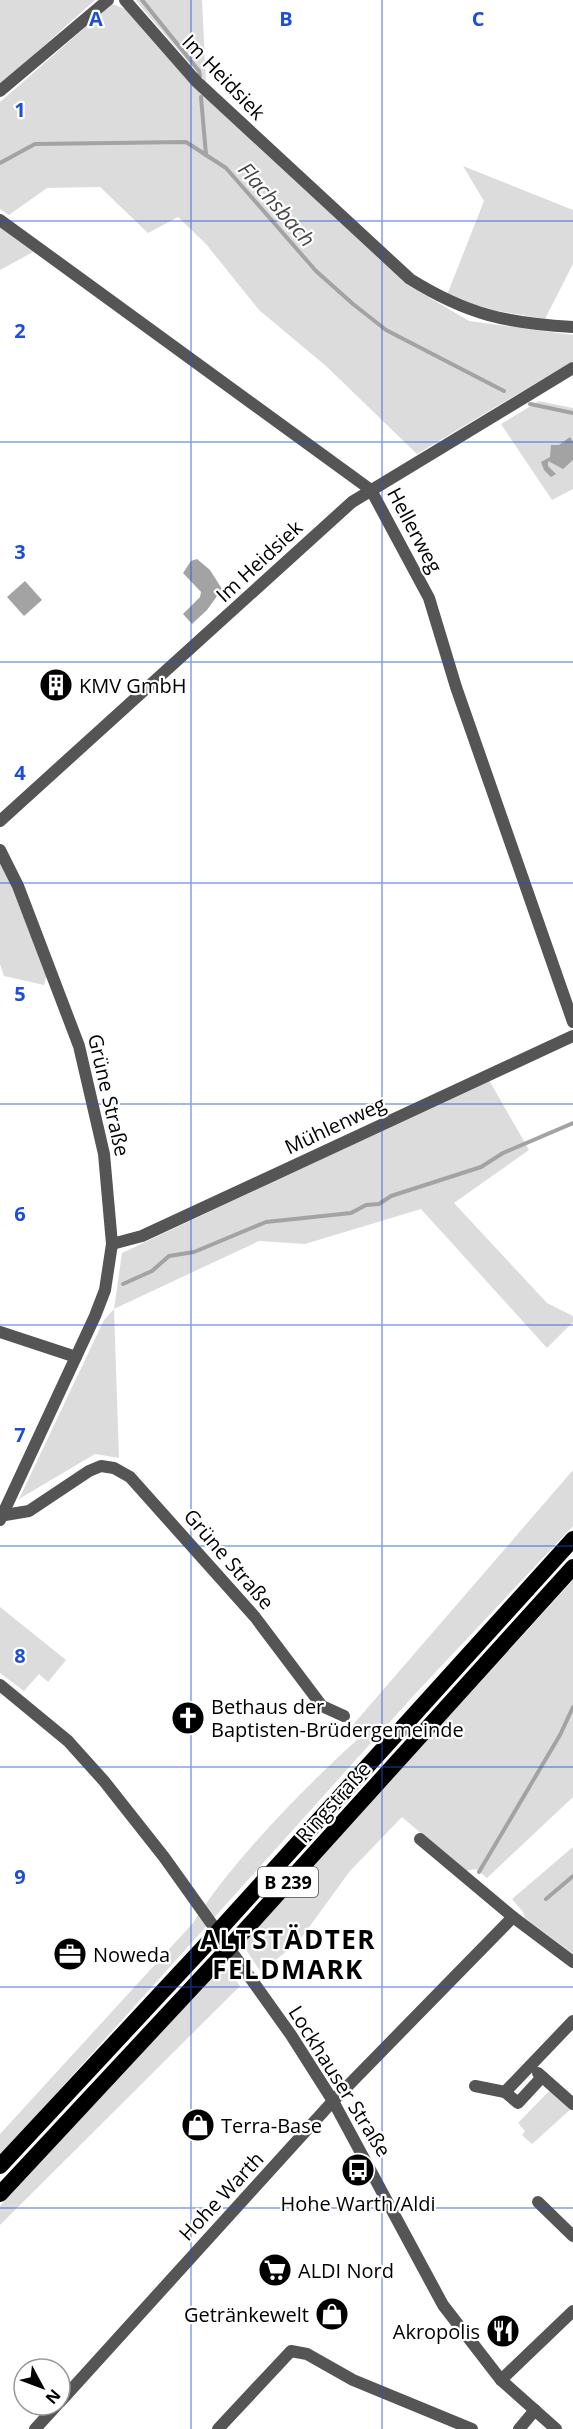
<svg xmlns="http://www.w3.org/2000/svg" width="573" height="2429" font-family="'Open Sans',sans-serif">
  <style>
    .green { fill: #dcdcdc }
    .water { fill: #a3a3a3 }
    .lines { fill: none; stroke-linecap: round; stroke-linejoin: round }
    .stream { stroke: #a3a3a3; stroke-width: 4 }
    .minor { stroke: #555; stroke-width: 12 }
    .tertiary { stroke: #555; stroke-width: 12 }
    .trunk { stroke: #000; stroke-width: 16 }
    .grid { fill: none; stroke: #1d4ed8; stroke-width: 1.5; stroke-opacity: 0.55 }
    .labels { text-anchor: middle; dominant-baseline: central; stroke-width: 4.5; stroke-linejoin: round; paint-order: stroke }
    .shield { fill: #fff; stroke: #4c4c4c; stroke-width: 1.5 }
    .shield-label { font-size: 18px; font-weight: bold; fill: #000 }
    .street-label { font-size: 20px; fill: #000; stroke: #fff }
    .poi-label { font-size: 20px; fill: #000; stroke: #fff; text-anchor: start }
    .water-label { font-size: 21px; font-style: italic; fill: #444; stroke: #fff }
    .district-label { font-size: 26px; font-weight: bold; letter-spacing: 1.5px; fill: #000; stroke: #fff }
    .grid-label { font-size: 20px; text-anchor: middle; font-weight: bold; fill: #1d4ed8; stroke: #fff; stroke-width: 4.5; stroke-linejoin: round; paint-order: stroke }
  </style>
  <rect width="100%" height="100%" fill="#fff"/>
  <g class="green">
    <path d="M0 0H95L0 85Z"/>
    <path d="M136 0H202L206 82 141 7Z"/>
    <path d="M112 4 134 12 192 83 408 285 469 321 573 335V361L417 454 326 366 259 310 206 244 178 217 148 233 100 187 47 188 9 215 0 209V102Z"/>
    <path d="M463 166 573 210V264L545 319 469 306 447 295 484 201Z"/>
    <path d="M0 227 33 252 0 270Z"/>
    <path d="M539 401 573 408V489L552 500 501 424Z"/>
    <path d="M0 859 19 899 47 973 44 985 4 976 0 964Z"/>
    <path d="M489 1080 529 1150 454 1203 547 1303 573 1316V1322L547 1348 421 1209 305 1244 259 1241 114 1309 119 1458 95 1454 19 1499 104 1320 114 1309 122 1253Z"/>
    <path d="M573 1470V1526L415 1694 0 2156V2134L193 1923C233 1860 305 1787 360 1737L351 1727Z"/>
    <path d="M573 1580V1797L487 1878 476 1869 465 1871 402 1817 350 1871 299 1941 261 1972 242 1944Z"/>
    <path d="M0 1607 66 1660 48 1682 39 1674 24 1691 0 1673Z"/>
    <path d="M573 1847V1954L525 1918 523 1912 512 1899Z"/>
    <path d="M224 1964 240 1986 0 2225V2206Z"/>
    <path d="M551 2089 572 2108 532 2144 522 2135 525 2131 518 2123Z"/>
  </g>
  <g class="water">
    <path d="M570 437 573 442V460L563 469 548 461V466L556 474 551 477 544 470 541 462 550 457 551 445H559Z"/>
    <path d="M197 559 210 570 222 589 207 610 192 624 183 614 200 597 201 592 183 573 191 561Z"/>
    <path d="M25 581 42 600 24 616 7 597Z"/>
  </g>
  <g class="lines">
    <g class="stream">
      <path d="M142 0 199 71 200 76"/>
      <path d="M201 97 206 155"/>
      <path d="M0 163 35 144 186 142 226 168 316 271 353 304 386 330 504 391"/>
      <path d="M530 404 573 413"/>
      <path d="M123 1284 152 1271 169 1256 194 1252 266 1222 351 1213 366 1205 379 1204 391 1196 481 1167 503 1153 573 1123"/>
      <path d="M479 1872 560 1735 573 1707"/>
      <path d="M546 1899 573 1876"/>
    </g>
    <g class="minor">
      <path d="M125 0 196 81 410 279C468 315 506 323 573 327"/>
      <path d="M0 91 108 0"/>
      <path d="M0 220 371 490 429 598 456 687 573 1022"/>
      <path d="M0 821 352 502 573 368"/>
      <path d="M0 850 18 886 79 1046 104 1154 112 1244 105 1290 95 1316 0 1520"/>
      <path d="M112 1244 142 1236 573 1036"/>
      <path d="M0 1332 76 1357"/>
      <path d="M5 1515 29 1511 89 1471 101 1466 114 1468 130 1477 255 1617 322 1706 344 1716"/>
      <path d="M420 1839 513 1917 573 1962"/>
      <path d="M538 2073 573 2104"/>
      <path d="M542 2077 518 2103 505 2092 573 2021"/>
      <path d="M475 2086 505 2092"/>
      <path d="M538 2202 573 2236"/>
      <path d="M501 2380 573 2311"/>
      <path d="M60 2402 333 2101 513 1917"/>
      <path d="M35 2429 57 2405"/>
      <path d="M218 2429 291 2351 307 2354 353 2380 472 2429"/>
      <path d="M519 2429 535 2410"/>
    </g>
    <path class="tertiary" d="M0 1685 68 1741 104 1781 164 1857 291 2035 333 2101 443 2305 501 2380 556 2429"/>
    <g class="trunk">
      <path d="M0 2166 202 1949 573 1539"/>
      <path d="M0 2194 217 1961 573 1567"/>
    </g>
  </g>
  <path class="grid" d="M191 0V2429M382 0V2429M0 221H573M0 442H573M0 662H573M0 883H573M0 1104H573M0 1325H573M0 1546H573M0 1767H573M0 1987H573M0 2208H573"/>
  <defs>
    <symbol id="building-disc" viewBox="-11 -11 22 22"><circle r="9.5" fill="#000" stroke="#fff"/><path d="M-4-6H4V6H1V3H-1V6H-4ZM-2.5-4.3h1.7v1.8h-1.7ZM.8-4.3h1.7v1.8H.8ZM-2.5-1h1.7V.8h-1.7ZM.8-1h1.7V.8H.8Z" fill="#fff"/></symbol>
    <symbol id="church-disc" viewBox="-11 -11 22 22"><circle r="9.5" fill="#000" stroke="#fff"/><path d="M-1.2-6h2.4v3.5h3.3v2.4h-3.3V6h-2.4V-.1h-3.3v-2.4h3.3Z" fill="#fff"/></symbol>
    <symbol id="office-disc" viewBox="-11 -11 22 22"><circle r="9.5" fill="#000" stroke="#fff"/><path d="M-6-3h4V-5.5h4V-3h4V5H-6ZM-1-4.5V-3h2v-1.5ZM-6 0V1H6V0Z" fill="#fff"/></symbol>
    <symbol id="shop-disc" viewBox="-11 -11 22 22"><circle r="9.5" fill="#000" stroke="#fff"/><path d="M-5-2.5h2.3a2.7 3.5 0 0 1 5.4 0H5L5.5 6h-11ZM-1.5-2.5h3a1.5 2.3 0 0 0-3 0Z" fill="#fff"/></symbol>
    <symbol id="bus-disc" viewBox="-11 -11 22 22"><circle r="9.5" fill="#000" stroke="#fff"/><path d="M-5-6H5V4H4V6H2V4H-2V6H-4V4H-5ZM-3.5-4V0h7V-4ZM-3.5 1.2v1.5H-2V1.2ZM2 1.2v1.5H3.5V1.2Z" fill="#fff"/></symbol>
    <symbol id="supermarket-disc" viewBox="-11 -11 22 22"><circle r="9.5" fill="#000" stroke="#fff"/><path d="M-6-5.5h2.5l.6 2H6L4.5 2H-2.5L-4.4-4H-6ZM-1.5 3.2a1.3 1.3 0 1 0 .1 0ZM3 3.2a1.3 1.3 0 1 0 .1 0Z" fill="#fff"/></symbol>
    <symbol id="restaurant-disc" viewBox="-11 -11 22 22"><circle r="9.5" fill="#000" stroke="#fff"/><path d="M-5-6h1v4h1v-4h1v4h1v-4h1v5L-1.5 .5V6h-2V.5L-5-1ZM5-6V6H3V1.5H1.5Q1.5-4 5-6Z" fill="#fff"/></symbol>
  </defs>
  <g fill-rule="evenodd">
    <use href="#building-disc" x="37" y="666" width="38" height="38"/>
    <use href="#church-disc" x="169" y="1699" width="38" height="38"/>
    <use href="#office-disc" x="51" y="1935" width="38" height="38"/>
    <use href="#shop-disc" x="179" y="2106" width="38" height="38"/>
    <use href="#bus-disc" x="339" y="2151" width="38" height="38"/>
    <use href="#supermarket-disc" x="256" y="2251" width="38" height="38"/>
    <use href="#shop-disc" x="313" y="2295" width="38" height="38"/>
    <use href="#restaurant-disc" x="484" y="2312" width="38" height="38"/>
  </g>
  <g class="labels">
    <rect class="shield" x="258" y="1867" width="60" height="30" rx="4.5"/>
    <g class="shield-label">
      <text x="288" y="1882">B 239</text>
    </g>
    <g class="street-label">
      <text transform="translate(224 77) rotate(46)">Im Heidsiek</text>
      <text transform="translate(415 530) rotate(62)">Hellerweg</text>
      <text transform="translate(259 561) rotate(-43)">Im Heidsiek</text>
      <text transform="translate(109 1095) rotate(77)">Grüne Straße</text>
      <text transform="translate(335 1125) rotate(-25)">Mühlenweg</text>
      <text transform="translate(229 1559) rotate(49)">Grüne Straße</text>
      <text transform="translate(333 1802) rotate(-48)">Ringstraße</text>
      <text transform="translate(340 2081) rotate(58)">Lockhauser Straße</text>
      <text transform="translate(221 2196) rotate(-47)">Hohe Warth</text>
    </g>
    <g class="poi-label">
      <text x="79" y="685">KMV GmbH</text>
      <text x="211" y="1706">Bethaus der<tspan x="211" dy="23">Baptisten-Brüdergemeinde</tspan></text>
      <text x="93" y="1954">Noweda</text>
      <text x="221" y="2125">Terra-Base</text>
      <text x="358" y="2203" text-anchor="middle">Hohe Warth/Aldi</text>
      <text x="298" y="2270">ALDI Nord</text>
      <text x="309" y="2314" text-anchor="end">Getränkewelt</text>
      <text x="480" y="2331" text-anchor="end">Akropolis</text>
    </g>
    <g class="water-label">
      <text transform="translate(277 204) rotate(49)">Flachsbach</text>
    </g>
    <g class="district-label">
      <text x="288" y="1939">ALTSTÄDTER<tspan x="288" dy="30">FELDMARK</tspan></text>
    </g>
  </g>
  <g class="grid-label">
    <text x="96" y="26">A</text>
    <text x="286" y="26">B</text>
    <text x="478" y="26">C</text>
    <text x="20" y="117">1</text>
    <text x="20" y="338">2</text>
    <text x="20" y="559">3</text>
    <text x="20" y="780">4</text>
    <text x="20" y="1001">5</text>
    <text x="20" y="1221">6</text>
    <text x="20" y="1442">7</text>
    <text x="20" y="1663">8</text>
    <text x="20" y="1884">9</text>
  </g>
  <g transform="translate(42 2387) rotate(131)"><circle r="28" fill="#ffffff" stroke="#999999" stroke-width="1.5"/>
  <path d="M0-4.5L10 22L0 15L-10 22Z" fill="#000000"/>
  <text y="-9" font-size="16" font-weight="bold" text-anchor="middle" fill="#000000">N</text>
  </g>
</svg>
